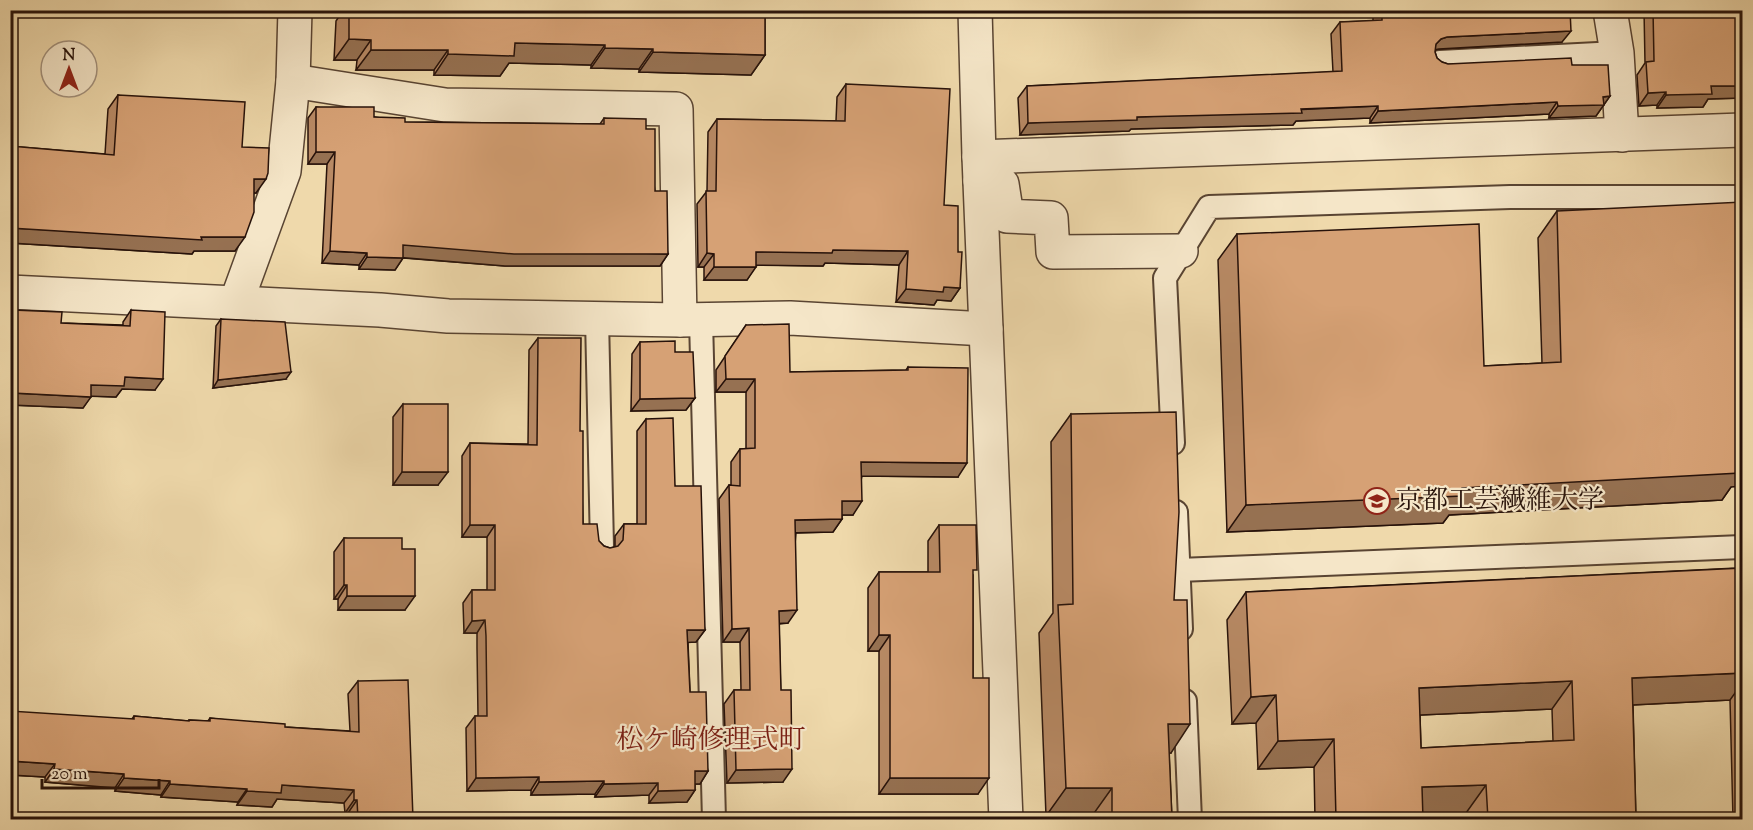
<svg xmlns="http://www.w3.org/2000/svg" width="1753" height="830" font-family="'Sorts Mill Goudy','Noto Serif JP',serif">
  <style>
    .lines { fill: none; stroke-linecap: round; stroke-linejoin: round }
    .service-casing { stroke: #594432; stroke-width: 26 }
    .pedestrian-casing { stroke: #594432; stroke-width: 36 }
    .minor-casing { stroke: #594432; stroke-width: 36 }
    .service { stroke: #f5e6c8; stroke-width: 22 }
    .pedestrian { stroke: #f5e6c8; stroke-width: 33 }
    .minor { stroke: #f5e6c8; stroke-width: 33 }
    .wall { fill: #b88a65; stroke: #27120a; stroke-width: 1.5; fill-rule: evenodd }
    .shaded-wall { fill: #967152; stroke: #27120a; stroke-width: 1.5 }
    .building { fill: #d6a175; stroke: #27120a; stroke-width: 1.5; fill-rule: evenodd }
    .labels { text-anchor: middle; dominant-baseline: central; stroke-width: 4.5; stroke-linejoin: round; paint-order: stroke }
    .poi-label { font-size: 26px; fill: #27120a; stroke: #f5e6c8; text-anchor: start }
    .neighbourhood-label { font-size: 27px; fill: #7a1f14; stroke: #f5e6c8 }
  </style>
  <rect width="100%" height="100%" fill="#efd9ab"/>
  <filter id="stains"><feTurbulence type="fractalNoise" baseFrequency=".00333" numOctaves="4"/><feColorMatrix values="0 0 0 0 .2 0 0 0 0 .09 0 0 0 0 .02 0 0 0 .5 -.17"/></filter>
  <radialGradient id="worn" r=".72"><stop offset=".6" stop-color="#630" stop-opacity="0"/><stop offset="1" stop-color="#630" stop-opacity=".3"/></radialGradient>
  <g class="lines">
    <defs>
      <g id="service">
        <path d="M1440 62 1617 53"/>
        <path d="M597 318 602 547"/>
        <path d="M701 320 714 820"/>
        <path d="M1173 443 1165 278 1209 207 1510 197H1742"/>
        <path d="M1176 512 1181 629"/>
        <path d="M1179 570 1742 547"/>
        <path d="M1185 701 1190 820"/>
      </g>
      <path id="pedestrian" d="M980 181 1002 184 1007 216 1051 218 1053 252 1181 251"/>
      <g id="minor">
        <path d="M975 10 979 157 1006 820"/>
        <path d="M1610 10 1617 53 1622 135"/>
        <path d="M293 81 445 105 676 109 680 320"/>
        <path d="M979 157 1742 130"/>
        <path d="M10 292 380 310 448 316 680 320 790 318 986 329"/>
        <path d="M236 303 284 171 293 81 295 10"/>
      </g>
    </defs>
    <use href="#service" class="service-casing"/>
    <use href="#pedestrian" class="pedestrian-casing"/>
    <use href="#minor" class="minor-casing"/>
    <use href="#service" class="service"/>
    <use href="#pedestrian" class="pedestrian"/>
    <use href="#minor" class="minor"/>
  </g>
  <g class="wall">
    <path d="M342 10H765V55L751 75 639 72V69L591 68V65L509 63 500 76 434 75V70H356L357 60H334L336 21 342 12Z"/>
    <path d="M1373 10H1570L1562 42 1439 49 1435 50V52L1437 58 1442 62 1448 64 1572 65 1610 96 1596 116 1549 118V114L1370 123V118L1296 121 1293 125 1131 129 1129 131 1020 135 1018 98 1027 86 1333 72 1331 34 1340 22 1373 21Z"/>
    <path d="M1644 10H1743V98L1708 99 1703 107 1657 108V105L1639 106 1637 75 1645 63Z"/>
    <path d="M846 84 944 205 958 252 960 288 951 301 937 300 934 305 896 302 899 265 825 263 823 266 756 265 747 280H704V267H698L697 204 707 191 708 132 717 119 836 121 837 97Z"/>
    <path d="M118 95 242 147 256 193H254L235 251H194L192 254 10 243V146L105 154 108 109Z"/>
    <path d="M316 107 405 122 600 124 604 118 646 129 655 191 668 254 660 266H505L403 258 395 270 359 269V265L322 263 327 164H308V118Z"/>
    <path d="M1557 211 1743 281 1740 282 1731 487 1722 500 1449 515 1443 523 1227 532 1218 260 1237 234 1484 366 1542 363 1538 238Z"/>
    <path d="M10 306 13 310 61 323 123 325V322L131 310 155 390 122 389 116 397 91 396 83 408 10 405Z"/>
    <path d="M221 319 286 379 213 388 216 326Z"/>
    <path d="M746 325 790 372 906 370 908 367 958 477 862 476 853 515H842V519L833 532 796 533 788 623 779 624 783 782 727 783 724 704 734 690H741L740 642H723L719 499 729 485H731V462L740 449H746V392H716V370Z"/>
    <path d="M538 338 580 431 583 524 599 541 604 546 610 548 615 547V536L624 524H637V431L646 419 675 486 705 630 696 642H688L690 692 708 771 700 784H695V790L687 802 649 803V795L595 797V794L531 795V790L467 791 466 728 475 716H478L477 648V633H464L463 603 472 590H487V537H462V456L470 443 528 444 529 350Z"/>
    <path d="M640 342 675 352 695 398 686 410 631 411 632 354Z"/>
    <path d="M403 404 438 485H393V417Z"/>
    <path d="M1071 414 1174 600 1171 753H1169L1172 819H1092V816H1046L1039 633 1053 613 1051 442Z"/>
    <path d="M939 525 973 575V678L978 794H879V651H868V588L879 572H928V541Z"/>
    <path d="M344 538 402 549 405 610H338V599H334V552Z"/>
    <path d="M1743 558V819H1733L1730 700 1633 705 1636 819H1467L1466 813 1423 814V819H1315L1314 767 1258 769 1256 723 1232 724 1227 620 1246 592 1737 568V566ZM1552 709 1553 741 1421 748 1420 715Z"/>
    <path d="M358 681 413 819H348V813H345L344 803 277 799 272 807 237 805 238 802 161 797V795L115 791V788L45 782V777L10 775 132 719 134 716 188 721 189 720 208 721 210 718 285 727 350 731 348 694Z"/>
  </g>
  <g class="shaded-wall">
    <path d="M1571 31 1562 42 1439 49 1433 50 1436 44 1441 39 1447 37Z"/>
    <path d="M349 39 371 40 357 60H334Z"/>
    <path d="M515 43 605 45 591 65 509 63 500 76 434 75 448 54Z"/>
    <path d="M605 48 653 49 639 69 591 68Z"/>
    <path d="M371 50H448L434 70H356Z"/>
    <path d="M653 52 765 55 751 75 639 72Z"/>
    <path d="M1711 86H1743V98L1708 99 1703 107 1657 108 1666 95Z"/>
    <path d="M1666 92 1657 105 1639 106 1648 93Z"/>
    <path d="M1610 96 1596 116 1549 118 1558 106 1603 97Z"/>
    <path d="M1557 102 1549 114 1370 123 1378 111Z"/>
    <path d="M1378 106 1370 118 1296 121 1293 125 1131 129 1129 131 1020 135 1028 123 1137 117Z"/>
    <path d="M316 152H335L327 164H308Z"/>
    <path d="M254 179H266L256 193H245Z"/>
    <path d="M10 228 201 237H245L235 251H194L192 254 10 243Z"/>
    <path d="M403 245 668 254 660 266H505L395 257Z"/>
    <path d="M833 250 908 251 899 265 825 263 823 266 747 265 756 252Z"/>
    <path d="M330 251 367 253 359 265 322 263Z"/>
    <path d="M707 253 714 254 704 267H698Z"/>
    <path d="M367 257 403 258 395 270 359 269Z"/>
    <path d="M1743 260V281L1720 288 1739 262Z"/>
    <path d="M714 267H756L747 280H704Z"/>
    <path d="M944 287 960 288 951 301 937 300 934 305 896 302 906 289Z"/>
    <path d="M291 372 286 379 213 388 218 380Z"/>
    <path d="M125 377 163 379 155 390 122 389 116 397 84 396 91 385Z"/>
    <path d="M726 379H755L746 392H716Z"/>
    <path d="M12 393 91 397 83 408 10 405V395Z"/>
    <path d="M695 398 686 410 631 411 640 399Z"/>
    <path d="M1743 460V486L1731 487 1722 500 1449 515 1443 523 1227 532 1246 505 1462 488Z"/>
    <path d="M861 462 967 463 958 477 852 476Z"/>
    <path d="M402 472H448L438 485H393Z"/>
    <path d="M842 501H862L853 515H833Z"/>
    <path d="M842 519 833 532 786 533 795 520Z"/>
    <path d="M470 525H495L487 537H462Z"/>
    <path d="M344 585H347L338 599H334Z"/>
    <path d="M347 596H415L405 610H338Z"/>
    <path d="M797 610 788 623 770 624 779 611Z"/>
    <path d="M485 620 477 633H464L472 621Z"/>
    <path d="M749 628 740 642H723L732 629Z"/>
    <path d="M687 630H705L696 642 679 643Z"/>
    <path d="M879 635H890L879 651H868Z"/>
    <path d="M1743 673V682L1730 700 1612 706 1632 678Z"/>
    <path d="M1572 681 1552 709 1399 716 1419 688Z"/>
    <path d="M1276 695 1256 723 1232 724 1251 697Z"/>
    <path d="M1168 724H1190L1171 753H1148Z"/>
    <path d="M1334 739 1314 767 1258 769 1278 741Z"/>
    <path d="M10 761 55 764 45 777 10 775Z"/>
    <path d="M54 769 124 774 115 788 45 782Z"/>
    <path d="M792 769 783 782 727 783 736 770Z"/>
    <path d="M695 771H708L700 784H686Z"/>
    <path d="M539 777 531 790 467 791 476 778Z"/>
    <path d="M124 778 170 781 161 795 115 791Z"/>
    <path d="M890 778H989L978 794H879Z"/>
    <path d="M604 781 595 794 531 795 539 782Z"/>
    <path d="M658 783 649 795 595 797 604 784Z"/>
    <path d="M170 784 247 789 238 802 161 797Z"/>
    <path d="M282 785 354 790 344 803 277 799 272 807 237 805 247 791Z"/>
    <path d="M1486 785 1466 813 1402 815 1422 787Z"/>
    <path d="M1066 788H1112L1092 816H1046Z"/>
    <path d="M695 790 687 802 649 803 658 791Z"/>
    <path d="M354 800H357L348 813H345Z"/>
  </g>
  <g class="building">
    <path d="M349 10H765V55L653 52V49L605 48V45L515 43 514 56 448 54V50H371V40L349 39Z"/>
    <path d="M1382 10H1570L1571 31 1447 37 1441 39 1436 44 1435 52 1437 58 1442 62 1448 64 1571 58 1572 65H1608L1610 96 1603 97 1604 105 1558 106 1557 102 1378 111V106L1301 109 1302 113 1137 117V120L1028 123 1027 86 1342 71 1340 22 1382 20Z"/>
    <path d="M1653 10H1743V86H1711L1712 94 1666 95V92L1648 93 1646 62 1654 61Z"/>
    <path d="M846 84 950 89 944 205 958 206V252H962L960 288 944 287 943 292 906 289 908 251 833 250 832 253 756 252V267H714V254L707 253 706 191H716L717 119 845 121Z"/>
    <path d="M118 95 245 102 242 147 269 148 268 173 266 179H254V212L245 237H201L202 240 10 228V146L114 155Z"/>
    <path d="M316 107H374V117L405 118V122L604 124V118L646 119V129H655V191H667L668 254H514L403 245V258L367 257V253L330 251 335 152H316Z"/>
    <path d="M1743 202V260L1739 262 1743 323V460H1740V473L1462 488V496L1246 505 1237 234 1479 224 1484 366 1561 362 1557 211Z"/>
    <path d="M10 306H13V310L62 312 61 323 130 326 131 310 165 312 163 379 125 377 124 386 91 385V397L12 393V390L10 389Z"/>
    <path d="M221 319 285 322 291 372 218 380Z"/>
    <path d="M789 324 790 372 908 370V367L968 368 967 463 861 462 862 501H842V519L795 520 797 610 779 611 781 690H791L792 769 736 770 734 690H750L749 628 732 629 729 485 740 486V449L755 448V379H726L725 356 746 325Z"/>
    <path d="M538 338H581L580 431H583V524H597L599 541 604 546 610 548 618 546 623 540 624 524H646V419L673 418 675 486H701L705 630H687L690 692H706L708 771H695V790L658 791V783L604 784V781L539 782V777L476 778 475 716H487L486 636 485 620 472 621V590H495V525H470V443L537 445Z"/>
    <path d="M675 341V352H693L695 398 640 399V342Z"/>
    <path d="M403 404H448V472H402Z"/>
    <path d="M1176 412 1179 512 1174 600H1187L1190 724H1168L1172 819H1112V788H1066L1058 605 1073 604 1071 414Z"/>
    <path d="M939 525H976L977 570H973V678H989V778H890V635H879V572H940Z"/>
    <path d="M344 538H402V549H415V596H347V585H344Z"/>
    <path d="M1743 568V673L1632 678 1636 819H1488L1486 785 1422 787 1423 819H1336L1334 739 1278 741 1276 695 1251 697 1246 592ZM1572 681 1574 740 1421 748 1419 688Z"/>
    <path d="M408 680 413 819H358L357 800H354V790L282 785 281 793 247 791V789L170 784V781L124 778V774L54 769 55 764 10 761V711L134 719V716L189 721V720L210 721V718L285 724V727L359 732 358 681Z"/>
  </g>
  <defs>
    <symbol id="university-ring" viewBox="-11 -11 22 22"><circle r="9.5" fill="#f5e6c8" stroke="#8f2418" stroke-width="1.5"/><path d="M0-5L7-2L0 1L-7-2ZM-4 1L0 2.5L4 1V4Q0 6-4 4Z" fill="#8f2418"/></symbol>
  </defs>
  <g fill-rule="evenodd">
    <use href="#university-ring" x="1362" y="486" width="30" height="30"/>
  </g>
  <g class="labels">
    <g class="poi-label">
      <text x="1396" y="501">京都工芸繊維大学</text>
    </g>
    <g class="neighbourhood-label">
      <text x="711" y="741">松ケ崎修理式町</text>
    </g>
  </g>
  <rect width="1753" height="830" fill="none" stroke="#efd9ab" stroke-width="36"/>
  <rect x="12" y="12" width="1729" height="806" fill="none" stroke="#27120a" stroke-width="3"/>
  <rect x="18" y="18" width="1717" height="794" fill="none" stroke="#27120a" stroke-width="1.5"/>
  <g transform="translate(69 69)"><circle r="28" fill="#f5e6c8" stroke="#a3917c" stroke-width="1.5"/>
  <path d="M0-4.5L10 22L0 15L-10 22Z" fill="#8f2418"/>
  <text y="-9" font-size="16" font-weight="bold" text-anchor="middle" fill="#27120a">N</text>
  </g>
  <path d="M42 779v9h117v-9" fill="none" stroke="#27120a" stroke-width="3"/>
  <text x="51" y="779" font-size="18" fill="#27120a" stroke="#f5e6c8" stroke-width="4.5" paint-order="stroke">20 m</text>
  <rect width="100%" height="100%" filter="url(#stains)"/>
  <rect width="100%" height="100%" fill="url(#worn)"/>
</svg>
